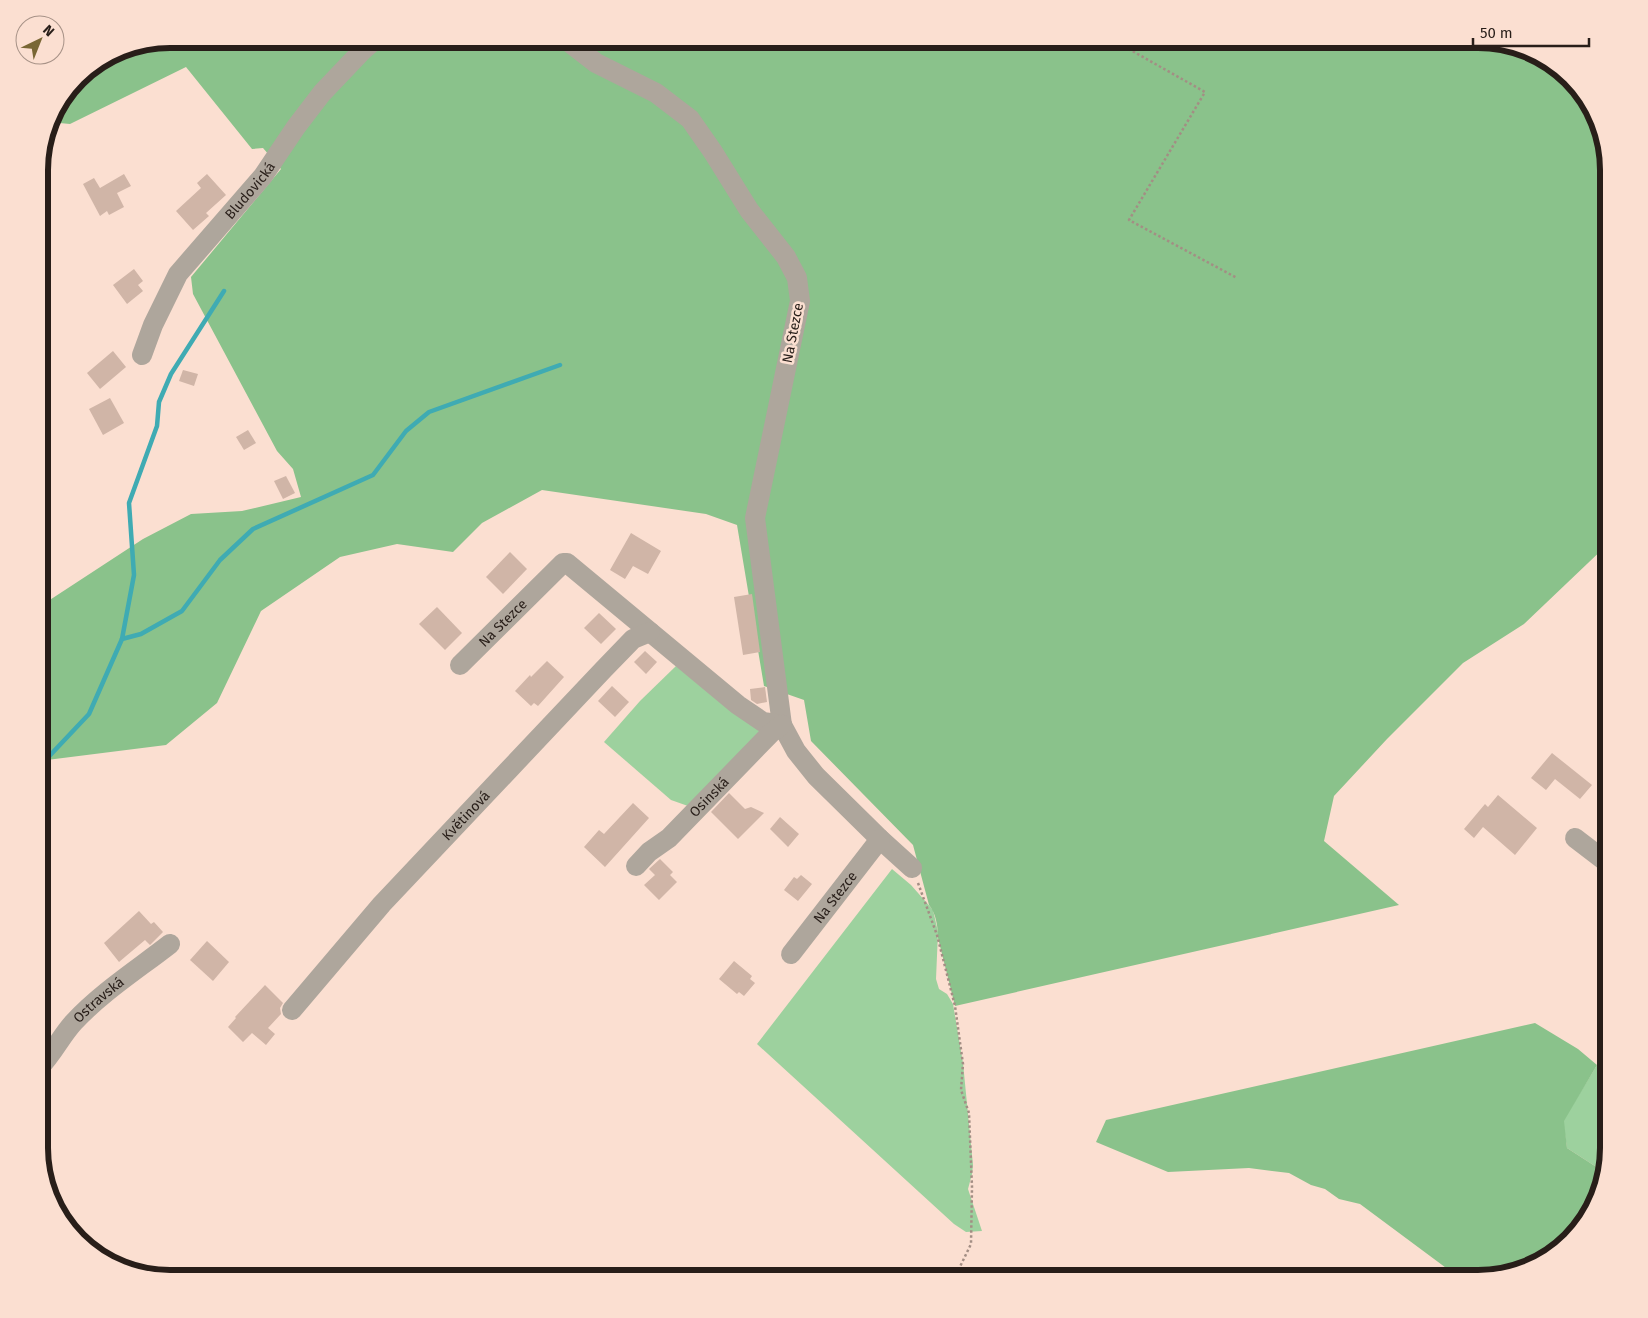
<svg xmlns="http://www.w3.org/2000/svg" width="1648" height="1318" font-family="'Fira Sans',sans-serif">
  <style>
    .green { fill: #9dd19e }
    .forest { fill: #8ac28b }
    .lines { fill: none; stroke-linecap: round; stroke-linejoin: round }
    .stream { stroke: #3fabb3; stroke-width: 4.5 }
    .building { fill: #d0b5a7 }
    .path { stroke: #a38e84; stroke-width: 2.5; stroke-dasharray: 2.5 2.5; stroke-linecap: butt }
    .minor { stroke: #aea69c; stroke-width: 20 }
    .labels { text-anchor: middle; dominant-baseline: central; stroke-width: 5; stroke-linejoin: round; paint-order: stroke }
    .street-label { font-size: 14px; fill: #281e19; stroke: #fbdfd1 }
    .rim { fill: none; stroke: #281e19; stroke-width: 6 }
  </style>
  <rect width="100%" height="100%" fill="#fbdfd1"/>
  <g class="green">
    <path d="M676 666 760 731 688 806 671 800 604 742 640 701Z"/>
    <path d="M892 869 911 885 933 910 938 932 936 979 939 989 947 994 953 1004 963 1063 973 1165 972 1174 968 1189 982 1231 966 1232 954 1224 757 1044Z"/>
    <path d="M1597 1065 1609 1073V1148L1606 1170 1598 1168 1567 1148 1563 1121Z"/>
  </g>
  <g class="forest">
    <path d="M170 39H1478L1521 46 1564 71 1596 112 1609 170V543L1524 624 1463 663 1387 739 1334 796 1324 841 1399 905 955 1006 938 938C938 927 936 913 929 905L913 845 811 741 804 700 764 686 737 525 706 514 542 490 482 523 453 552 397 544 340 557 261 611 217 703 166 745 39 761V607L143 539 191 514 242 511 301 497 293 469 277 451 193 294 191 277 281 169 263 148 252 149 186 67 70 124 49 122 52 112 83 71 120 49Z"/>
    <path d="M1535 1023 1578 1049 1597 1065 1564 1121 1567 1148 1598 1168 1606 1170 1602 1191 1577 1234 1536 1266 1478 1279H1461L1360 1204 1339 1199 1325 1189 1311 1185 1289 1173 1249 1168 1168 1172 1096 1142 1106 1120Z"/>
  </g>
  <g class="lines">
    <g class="stream">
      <path d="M122 639 141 634 182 611 220 560 253 529 373 475 406 431 429 412 560 365"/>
      <path d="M39 767 89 714 122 639 134 575 129 503 157 426 159 402 171 374 224 291"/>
    </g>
  </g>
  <g class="building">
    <path d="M124 174 131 186 117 193 124 207 109 215 107 211 100 216 83 184 94 178 100 188Z"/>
    <path d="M207 174 226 195 206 213 209 216 193 230 176 211 201 188 197 183Z"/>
    <path d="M134 269 143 281 138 285 143 291 127 304 113 285Z"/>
    <path d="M113 351 126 367 100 389 87 373Z"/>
    <path d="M183 370 198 374 194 386 179 381Z"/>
    <path d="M110 398 124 423 103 435 89 409Z"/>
    <path d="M248 430 256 443 244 450 236 437Z"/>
    <path d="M286 476 295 493 283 499 274 481Z"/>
    <path d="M631 533 661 551 648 574 633 566 625 579 610 570Z"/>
    <path d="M510 552 527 569 503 594 486 577Z"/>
    <path d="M752 594 760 652 743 655 734 597Z"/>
    <path d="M437 607 462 633 445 650 419 624Z"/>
    <path d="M599 613 616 629 601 644 584 628Z"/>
    <path d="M645 651 657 662 646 674 634 662Z"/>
    <path d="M547 661 564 677 538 706 534 703 531 706 515 691 530 675 531 677Z"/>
    <path d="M612 686 629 702 615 717 598 701Z"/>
    <path d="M765 687 767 702 757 704 751 700 750 689Z"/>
    <path d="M1552 753 1592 785 1580 799 1555 779 1546 790 1531 778Z"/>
    <path d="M729 793 745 809 751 807 764 813 738 839 711 812Z"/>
    <path d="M1498 795 1537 828 1515 855 1483 827 1474 838 1464 829 1485 804 1488 807Z"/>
    <path d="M633 803 649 818 605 867 584 847 599 830 604 834Z"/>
    <path d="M780 817 799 834 788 847 770 829Z"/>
    <path d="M660 859 673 872 670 875 677 882 659 900 644 885 655 875 649 869Z"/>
    <path d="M801 875 812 884 798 901 784 890 794 877 797 879Z"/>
    <path d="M139 911 151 924 154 922 163 932 150 945 145 940 119 962 104 943Z"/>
    <path d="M207 941 229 962 213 981 190 960Z"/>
    <path d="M734 961 752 976 750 979 755 983 744 996 739 992 737 994 719 979Z"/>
    <path d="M265 985 283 1003 280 1008 281 1014 268 1028 275 1034 266 1045 252 1033 243 1042 228 1027 236 1018 235 1017Z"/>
  </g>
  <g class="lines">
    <g class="path">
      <path d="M1111 39 1205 92 1129 220 1237 278"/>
      <path d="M918 883 937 935 955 1006 963 1064 961 1090 969 1113 972 1187 971 1244 954 1279"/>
    </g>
    <g class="minor">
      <path d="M565 39 596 63 656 93 690 119 713 152 749 210 786 257 797 278 800 301 755 518 782 725 796 751 816 776 880 839 912 868"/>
      <path id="s1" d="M142 355 153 325 178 274 263 176 296 127 322 93 362 51 376 39"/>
      <path id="s2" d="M460 665 559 567 563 563H567L738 705 763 722 782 725"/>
      <path d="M1575 838 1609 864"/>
      <path id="s3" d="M636 866 649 852 669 838 771 733 782 725"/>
      <path id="s4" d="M791 954 880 839"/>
      <path id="s5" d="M292 1010 382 904 603 670 633 639 650 632"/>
      <path id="s6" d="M39 1068C53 1054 61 1036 74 1022 102 992 138 969 170 944"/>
    </g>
  </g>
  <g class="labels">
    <g class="street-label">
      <text stroke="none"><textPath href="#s1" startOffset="199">Bludovická</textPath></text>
      <text transform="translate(793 333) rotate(-79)">Na Stezce</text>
      <text stroke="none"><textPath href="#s2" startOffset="60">Na Stezce</textPath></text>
      <text stroke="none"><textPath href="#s3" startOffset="101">Osinská</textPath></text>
      <text stroke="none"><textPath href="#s5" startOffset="261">Květinová</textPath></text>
      <text stroke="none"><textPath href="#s4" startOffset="72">Na Stezce</textPath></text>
      <text stroke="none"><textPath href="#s6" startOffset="91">Ostravská</textPath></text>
    </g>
  </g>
  <path d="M0 0H1648V1318H0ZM170 48H1478A122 122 0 0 1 1600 170V1148A122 122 0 0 1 1478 1270H170A122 122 0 0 1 48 1148V170A122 122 0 0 1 170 48Z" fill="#fbdfd1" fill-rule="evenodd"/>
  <path class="rim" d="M170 48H1478A122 122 0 0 1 1600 170V1148A122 122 0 0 1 1478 1270H170A122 122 0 0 1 48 1148V170A122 122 0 0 1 170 48Z"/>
  <g transform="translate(40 40) rotate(43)"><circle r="24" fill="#fbdfd1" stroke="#a79287"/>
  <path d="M0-4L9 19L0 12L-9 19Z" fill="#796634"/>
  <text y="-8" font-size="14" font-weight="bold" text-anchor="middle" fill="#281e19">N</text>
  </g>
  <path d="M1473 38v8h116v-8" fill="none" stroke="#281e19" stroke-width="2.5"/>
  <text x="1480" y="38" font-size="15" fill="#281e19" stroke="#fbdfd1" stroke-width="4" paint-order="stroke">50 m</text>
</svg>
